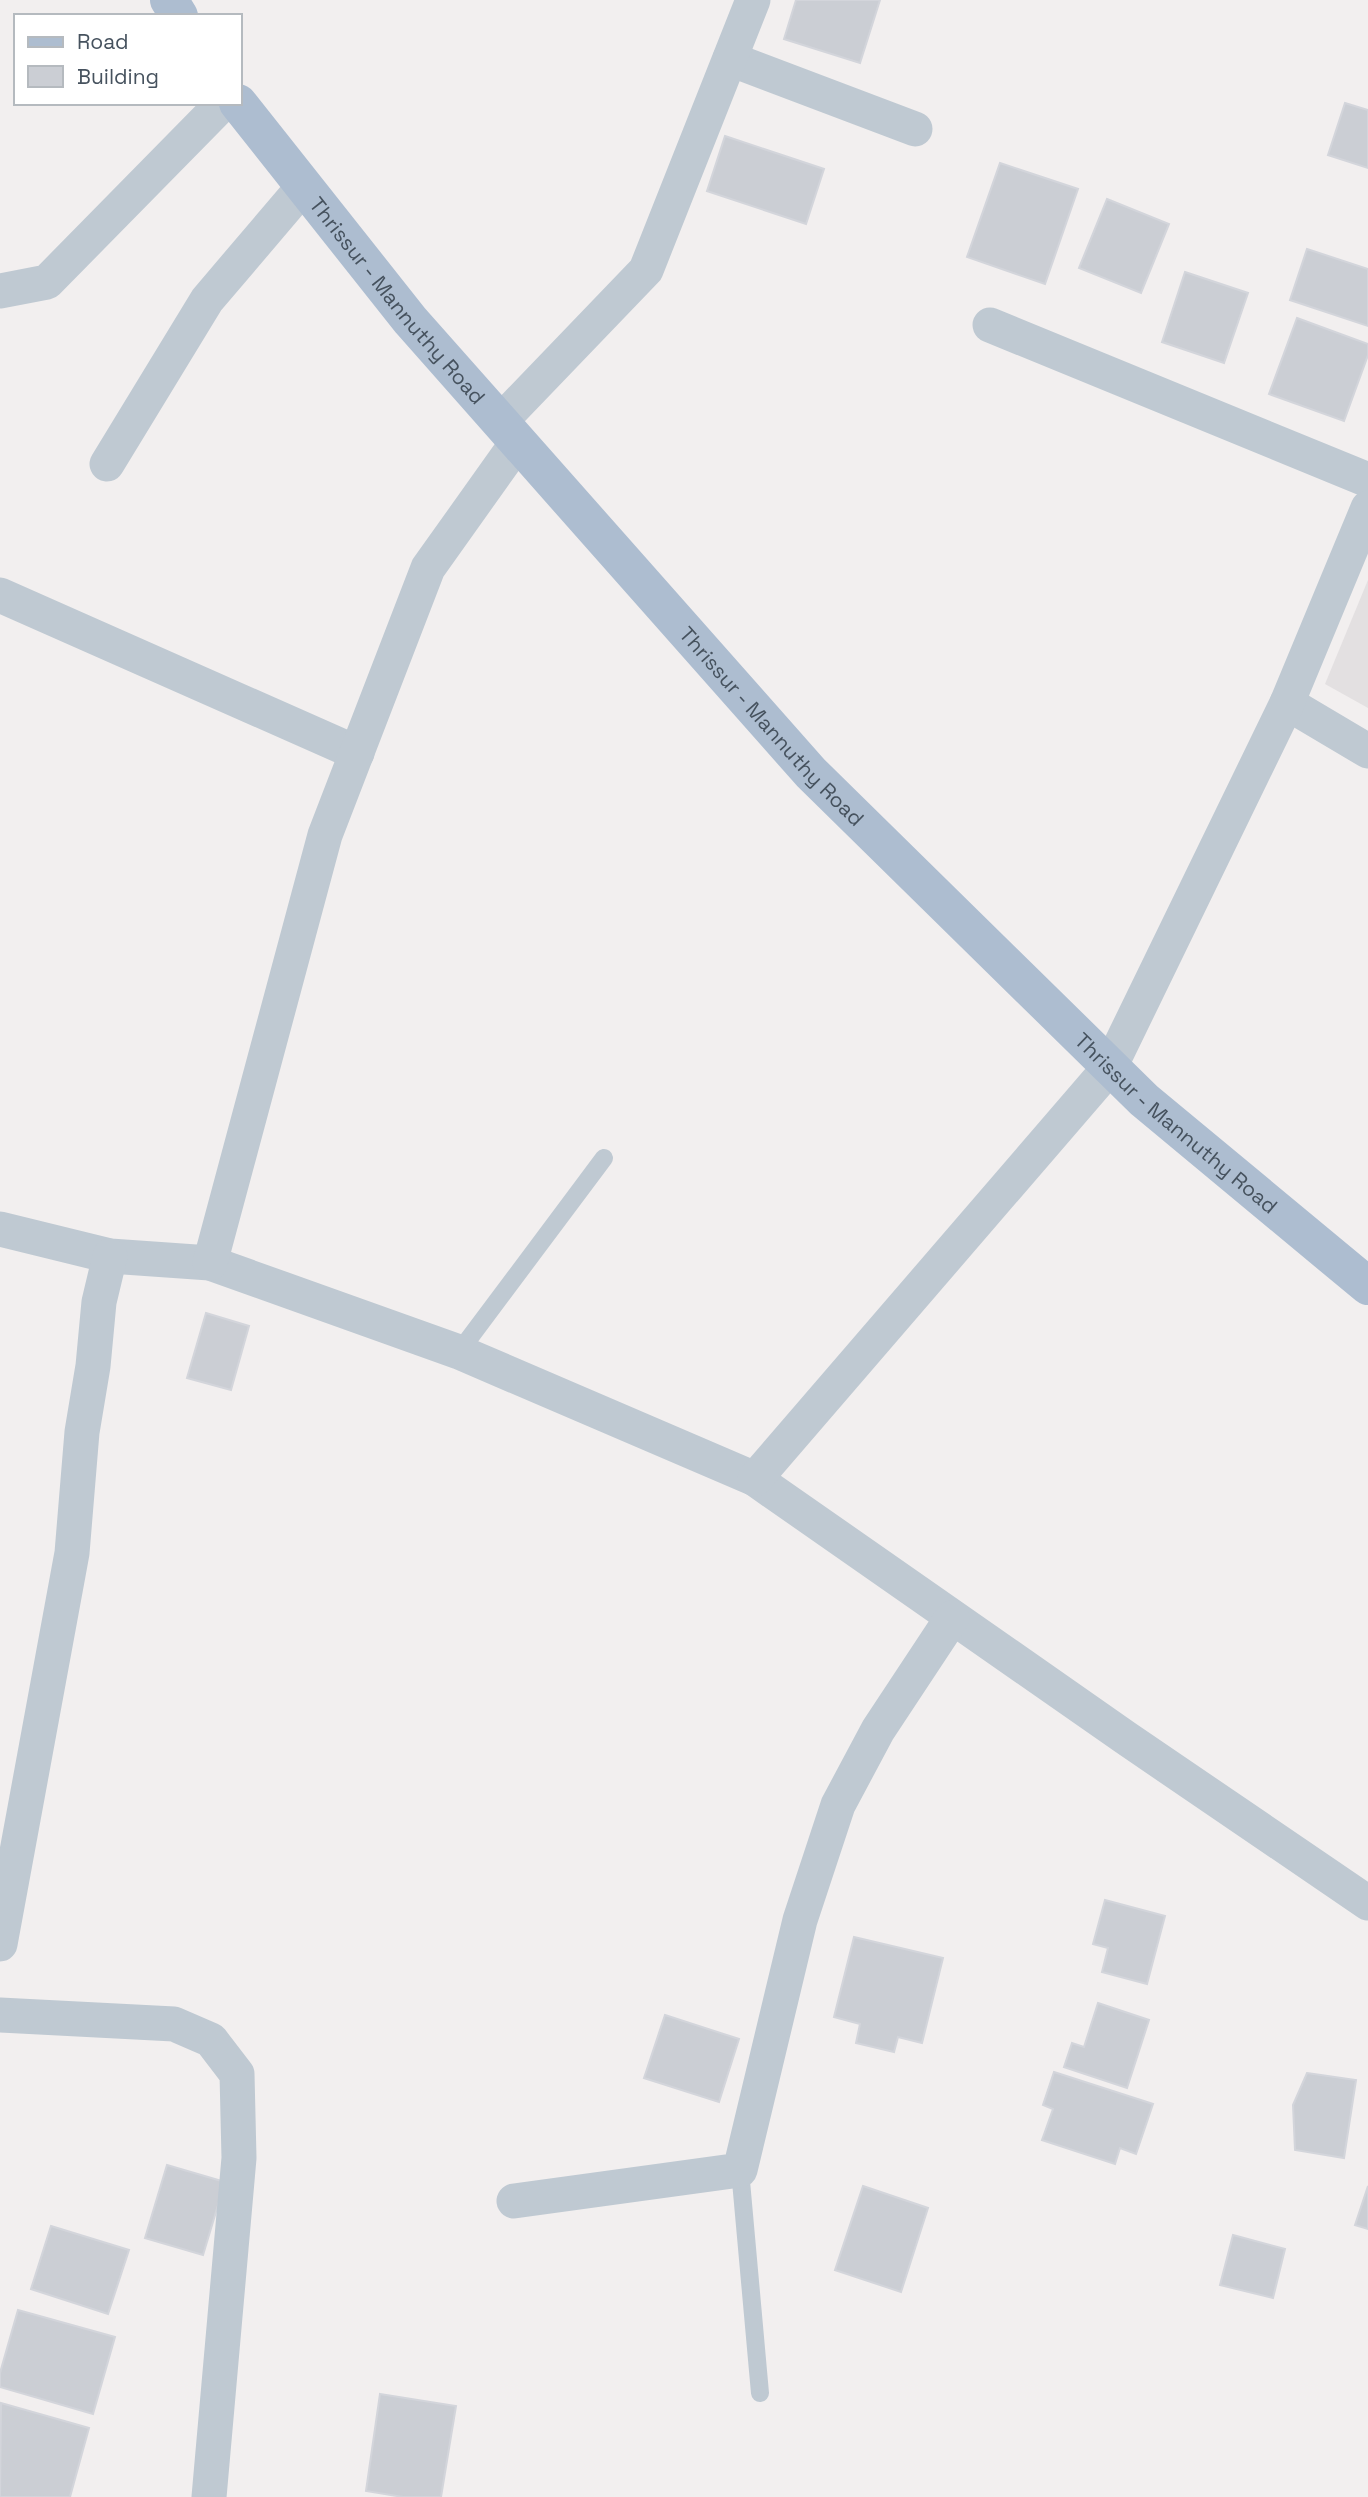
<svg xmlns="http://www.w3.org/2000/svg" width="1368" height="2497" font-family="'Space Grotesk',sans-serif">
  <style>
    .education { fill: #e3e0e1 }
    .building { fill: #cbced4; stroke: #d3d5db; stroke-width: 2 }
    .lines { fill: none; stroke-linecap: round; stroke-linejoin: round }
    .service { stroke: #bfc9d2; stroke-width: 18 }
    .minor { stroke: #bfc9d2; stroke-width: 35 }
    .primary { stroke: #adbdd0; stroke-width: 38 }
    .labels { text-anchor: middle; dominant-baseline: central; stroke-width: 5; stroke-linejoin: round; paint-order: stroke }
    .street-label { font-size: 21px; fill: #46525e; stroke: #fff }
  </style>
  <rect width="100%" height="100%" fill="#f2efef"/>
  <path class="education" d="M1368 580V708L1325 684Z"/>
  <g class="building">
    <path d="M796 0H880L860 63 784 39Z"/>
    <path d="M1345 103 1368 110V168L1328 155Z"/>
    <path d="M725 136 824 169 806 224 707 191Z"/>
    <path d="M1000 163 1078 189 1045 284 967 257Z"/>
    <path d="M1107 199 1169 224 1141 293 1079 268Z"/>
    <path d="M1307 249 1368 269V326L1290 300Z"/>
    <path d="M1185 272 1248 293 1224 363 1162 342Z"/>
    <path d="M1297 318 1368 344V355L1344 421 1269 394Z"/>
    <path d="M206 1313 249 1326 231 1390 187 1378Z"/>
    <path d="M1105 1900 1165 1916 1147 1984 1102 1972 1108 1948 1093 1944Z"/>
    <path d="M854 1937 943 1958 922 2043 898 2037 894 2052 856 2043 860 2024 834 2017Z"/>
    <path d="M1098 2003 1149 2020 1127 2088 1064 2067 1072 2043 1084 2047Z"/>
    <path d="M665 2015 739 2039 719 2102 644 2078Z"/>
    <path d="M1054 2072 1153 2104 1136 2154 1120 2148 1115 2164 1042 2140 1053 2109 1043 2105Z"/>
    <path d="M1307 2073 1356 2080 1344 2158 1295 2150 1293 2105Z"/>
    <path d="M167 2165 225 2182 203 2255 145 2238Z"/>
    <path d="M863 2186 928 2208 901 2292 835 2270Z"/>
    <path d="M1368 2186V2229L1355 2225Z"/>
    <path d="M51 2226 129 2250 108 2314 31 2289Z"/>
    <path d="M1233 2235 1285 2249 1273 2298 1220 2285Z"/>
    <path d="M18 2310 115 2337 93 2414 0 2387V2373Z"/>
    <path d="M380 2394 456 2406 441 2497H403L366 2491Z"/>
    <path d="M1 2403 89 2428 70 2497H0Z"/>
  </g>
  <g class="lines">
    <g class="service">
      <path d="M459 1352 604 1158"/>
      <path d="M740 2170 760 2393"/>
    </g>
    <g class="minor">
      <path d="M730 59 915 129"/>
      <path d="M0 291 47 282 223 103"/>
      <path d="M990 325 1368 480"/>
      <path d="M500 422 646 270 753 0"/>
      <path d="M107 464 207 300 304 186"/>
      <path d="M0 595 357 753"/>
      <path d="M1287 703 1368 751"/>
      <path d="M0 1229 110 1256 210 1263 459 1352 755 1479 1126 1738 1368 1903"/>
      <path d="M210 1263 325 835 428 568 517 443"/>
      <path d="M755 1479 1110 1067 1287 703 1368 508"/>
      <path d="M0 1944 72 1553 82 1432 93 1366 99 1302 110 1256"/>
      <path d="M0 2015 174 2024 211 2040 237 2074 239 2158 209 2497"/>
      <path d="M514 2201 740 2170 800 1920 838 1805 878 1730 952 1618"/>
    </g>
    <g class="primary">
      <path d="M169 0 179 16"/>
      <path id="s1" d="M238 103 410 320 811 773 1144 1100 1368 1286"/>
    </g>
  </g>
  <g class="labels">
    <g class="street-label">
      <text stroke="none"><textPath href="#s1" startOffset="254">Thrissur - Mannuthy Road</textPath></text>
      <text stroke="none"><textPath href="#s1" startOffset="821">Thrissur - Mannuthy Road</textPath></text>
      <text stroke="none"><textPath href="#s1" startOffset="1388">Thrissur - Mannuthy Road</textPath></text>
    </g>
  </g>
  <rect x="14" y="14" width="228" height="91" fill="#ffffff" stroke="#b5babf" stroke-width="2"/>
  <rect x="28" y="37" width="35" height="10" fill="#adbdd0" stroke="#b5babf" stroke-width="2"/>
  <text x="77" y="49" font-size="21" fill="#46525e">Road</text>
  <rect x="28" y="66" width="35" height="21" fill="#cbced4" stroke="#b5babf" stroke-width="2"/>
  <text x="77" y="84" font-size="21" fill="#46525e">Building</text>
</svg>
